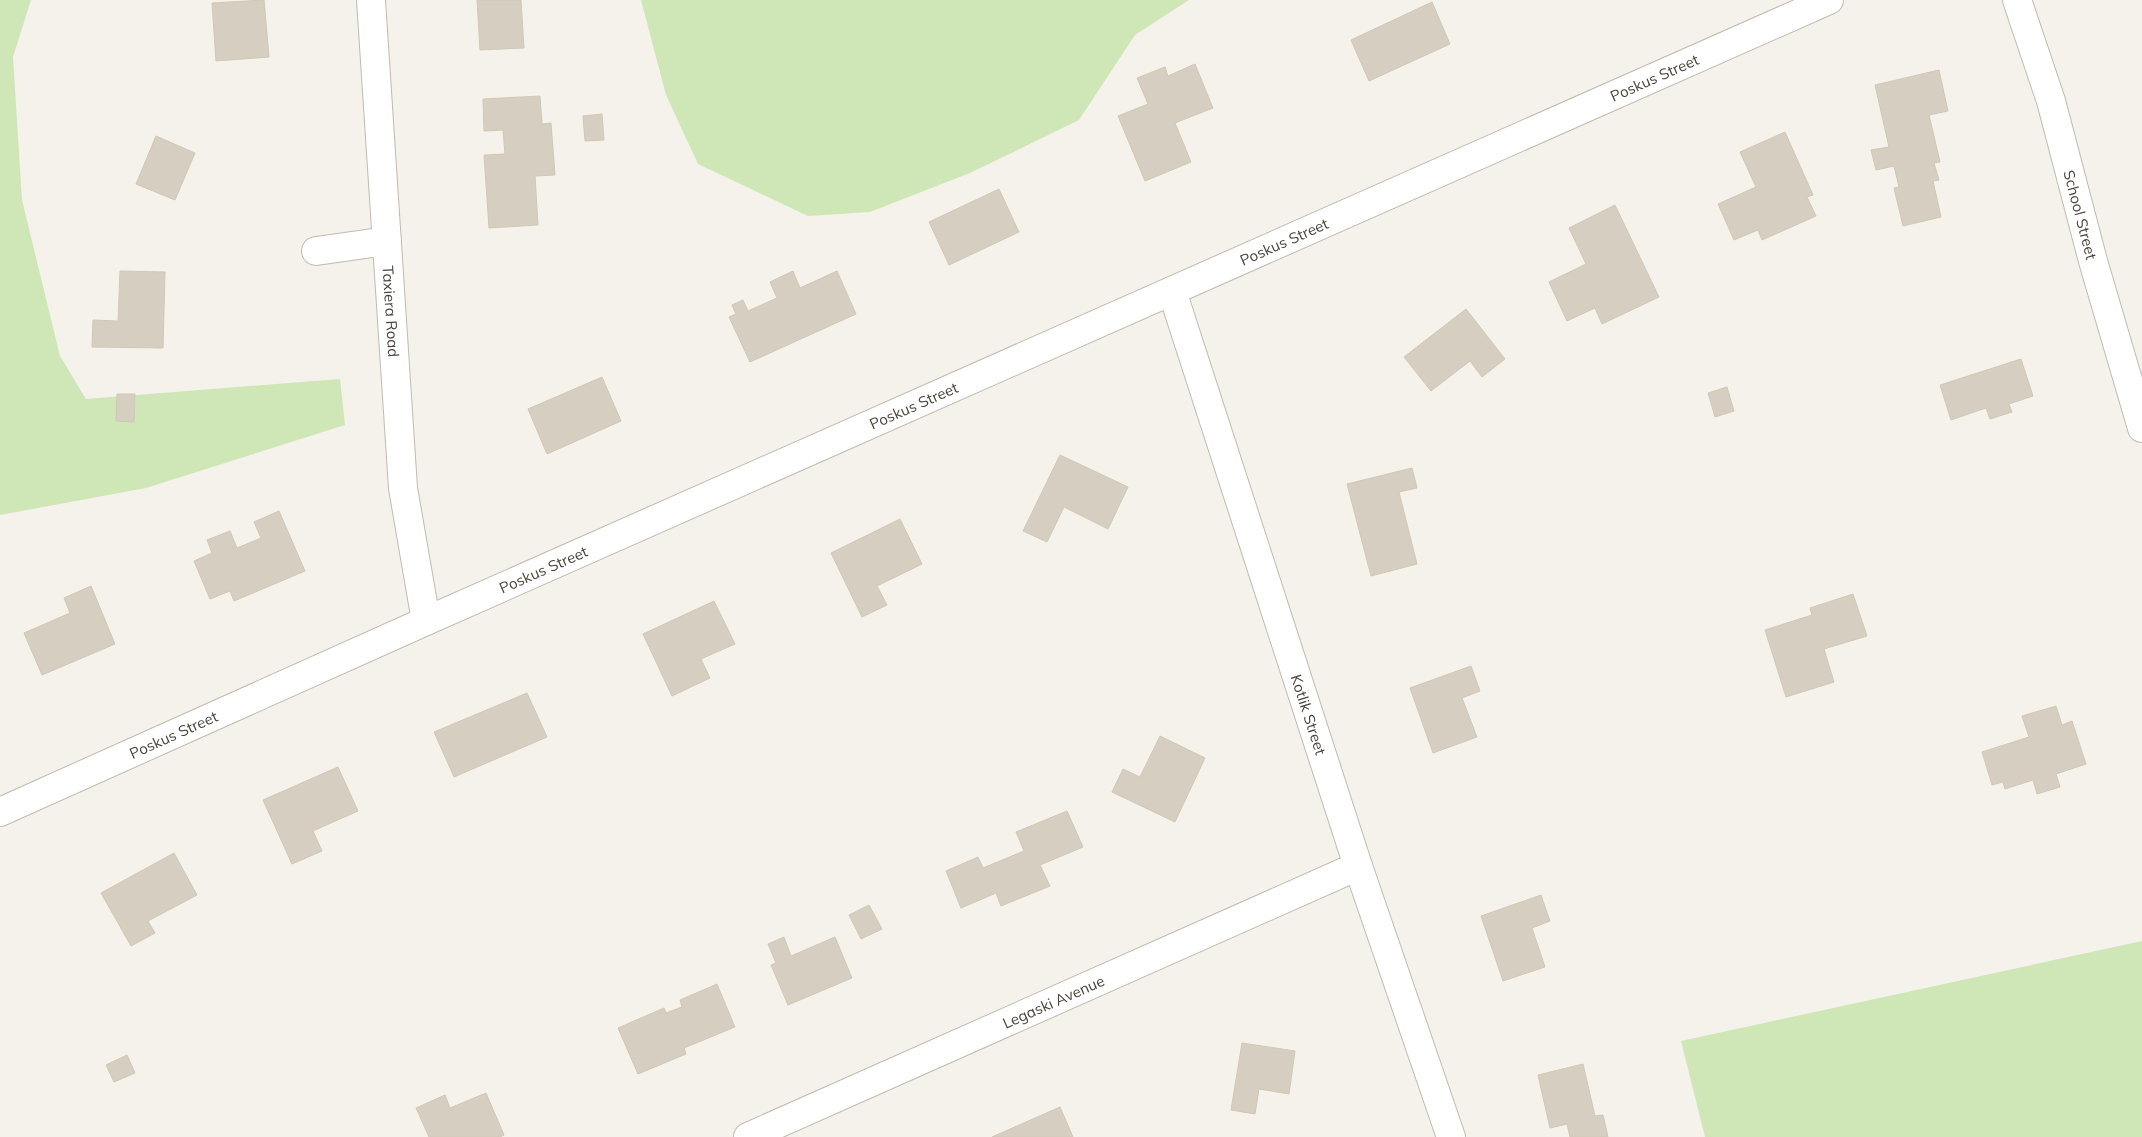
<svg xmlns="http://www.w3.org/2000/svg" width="2142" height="1137" font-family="Mulish,sans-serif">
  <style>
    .green { fill: #cfe7b6 }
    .building { fill: #d6cfc1; stroke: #d1c7b4 }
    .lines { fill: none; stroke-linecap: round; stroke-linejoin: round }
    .minor-casing { stroke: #c0bbae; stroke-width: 30 }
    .tertiary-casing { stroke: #c0bbae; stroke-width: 30 }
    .minor { stroke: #fff; stroke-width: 28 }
    .tertiary { stroke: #fff; stroke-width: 28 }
    .labels { text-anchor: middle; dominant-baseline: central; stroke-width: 4.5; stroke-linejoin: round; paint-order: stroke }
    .street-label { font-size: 15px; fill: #494339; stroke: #fff }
  </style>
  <rect width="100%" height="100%" fill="#f5f2eb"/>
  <g class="green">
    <path d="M0 0H31L13 57 22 200 60 356 86 399 340 379 345 425 146 488 0 515Z"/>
    <path d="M641 0H1189L1135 35 1079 120 970 173 870 212 808 216 698 164 666 95Z"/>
    <path d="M2142 941V1137H1705L1681 1041Z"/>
  </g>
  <g class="building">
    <path d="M264 0 269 57 216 61 212 3Z"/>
    <path d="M477 0H521L524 48 480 50Z"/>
    <path d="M1432 2 1450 44 1369 81 1351 40Z"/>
    <path d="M1195 64 1213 108 1175 123 1191 162 1145 181 1118 116 1148 104 1137 78 1165 67 1168 76Z"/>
    <path d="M1939 70 1948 111 1929 115 1940 162 1934 163 1939 180 1933 181 1941 217 1903 226 1894 188 1899 187 1894 166 1876 170 1871 150 1889 147 1875 85Z"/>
    <path d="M540 96 542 124 551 123 555 175 535 176 538 225 489 228 484 155 505 154 503 130 484 131 483 99Z"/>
    <path d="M602 114 604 140 585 141 583 116Z"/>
    <path d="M1785 132 1813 195 1807 197 1816 216 1762 240 1758 230 1734 240 1718 204 1756 187 1740 152Z"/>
    <path d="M156 136 195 153 175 200 136 184Z"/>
    <path d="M999 189 1019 232 949 265 929 222Z"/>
    <path d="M1615 205 1659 297 1602 324 1595 308 1567 321 1549 282 1586 264 1569 228Z"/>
    <path d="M120 271 165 272 163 348 92 347 93 320 118 321Z"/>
    <path d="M793 271 800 288 837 271 856 314 750 362 729 317 736 314 732 305 743 300 748 311 777 298 770 282Z"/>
    <path d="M1466 309 1505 359 1482 377 1470 361 1431 391 1404 357Z"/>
    <path d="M2021 359 2033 396 2009 404 2012 412 1990 419 1986 408 1951 420 1940 385Z"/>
    <path d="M602 377 621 421 547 454 528 409Z"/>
    <path d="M1727 387 1734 411 1715 417 1708 393Z"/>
    <path d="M117 394H135L134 422 116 421Z"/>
    <path d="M1060 455 1128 487 1108 529 1064 507 1047 542 1023 531Z"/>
    <path d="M1412 468 1417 488 1399 492 1417 564 1371 576 1347 484Z"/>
    <path d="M279 511 305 571 234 601 230 591 210 599 194 561 212 553 207 540 230 531 237 548 261 538 254 522Z"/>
    <path d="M900 519 922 564 877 586 887 605 862 617 831 553Z"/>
    <path d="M91 586 115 644 42 675 24 633 70 613 64 598Z"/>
    <path d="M1853 594 1867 636 1824 649 1834 682 1786 697 1765 630 1812 615 1810 608Z"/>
    <path d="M714 601 735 644 701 659 710 678 672 696 643 634Z"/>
    <path d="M1471 666 1480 691 1462 698 1477 737 1433 753 1410 688Z"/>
    <path d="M527 693 547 737 454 777 434 732Z"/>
    <path d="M2056 706 2062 725 2072 721 2086 764 2056 774 2060 787 2037 794 2033 780 2005 789 2003 782 1992 785 1982 752 2029 737 2022 716Z"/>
    <path d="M1160 736 1205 758 1175 822 1112 792 1123 769 1140 777Z"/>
    <path d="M338 767 358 811 313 831 322 851 292 864 263 800Z"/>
    <path d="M1067 811 1083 847 1040 865 1050 886 1001 906 996 893 961 908 946 871 978 857 983 868 1024 851 1016 832Z"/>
    <path d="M174 853 197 895 148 921 155 933 131 946 101 893Z"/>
    <path d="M1541 895 1550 921 1532 928 1545 967 1503 981 1481 916Z"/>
    <path d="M869 905 882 929 861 939 849 915Z"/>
    <path d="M784 937 791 956 835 937 852 978 788 1005 771 965 776 963 768 944Z"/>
    <path d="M717 984 735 1027 684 1048 686 1054 638 1074 618 1028 664 1008 666 1013 682 1007 680 1000Z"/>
    <path d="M1242 1043 1295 1051 1289 1094 1259 1089 1255 1114 1231 1110Z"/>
    <path d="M127 1055 135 1073 114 1082 106 1065Z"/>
    <path d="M1583 1064 1595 1116 1603 1115 1608 1137H1570L1567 1124 1550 1128 1538 1075Z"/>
    <path d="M486 1093 504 1135 500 1137H429L416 1108 445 1095 450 1108Z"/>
    <path d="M1060 1107 1073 1137H992Z"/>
  </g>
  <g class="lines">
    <defs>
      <g id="minor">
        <path id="s1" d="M371 0 403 488 426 621"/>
        <path d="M316 251 387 241"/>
        <path id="s2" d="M1172 291 1358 866 1451 1137"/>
        <path id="s3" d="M0 812 426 621 1829 0"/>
        <path id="s4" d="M748 1137 1358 866"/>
      </g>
      <g id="tertiary">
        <path id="s5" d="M2017 0 2051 101 2093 261 2142 428"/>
      </g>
    </defs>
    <use href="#minor" class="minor-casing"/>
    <use href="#tertiary" class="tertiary-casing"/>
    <use href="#minor" class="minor"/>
    <use href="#tertiary" class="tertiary"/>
  </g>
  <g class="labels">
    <g class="street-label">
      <text stroke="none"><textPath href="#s3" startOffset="1810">Poskus Street</textPath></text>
      <text stroke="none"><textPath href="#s5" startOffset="224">School Street</textPath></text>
      <text stroke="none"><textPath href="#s3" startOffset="1405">Poskus Street</textPath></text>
      <text stroke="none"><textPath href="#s1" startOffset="312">Taxiera Road</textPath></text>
      <text stroke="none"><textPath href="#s3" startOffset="1000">Poskus Street</textPath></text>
      <text stroke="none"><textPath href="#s3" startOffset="595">Poskus Street</textPath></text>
      <text stroke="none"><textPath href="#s2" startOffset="445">Kotlik Street</textPath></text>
      <text stroke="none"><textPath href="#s3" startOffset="190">Poskus Street</textPath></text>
      <text stroke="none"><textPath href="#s4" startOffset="334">Legaski Avenue</textPath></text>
    </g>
  </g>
</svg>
